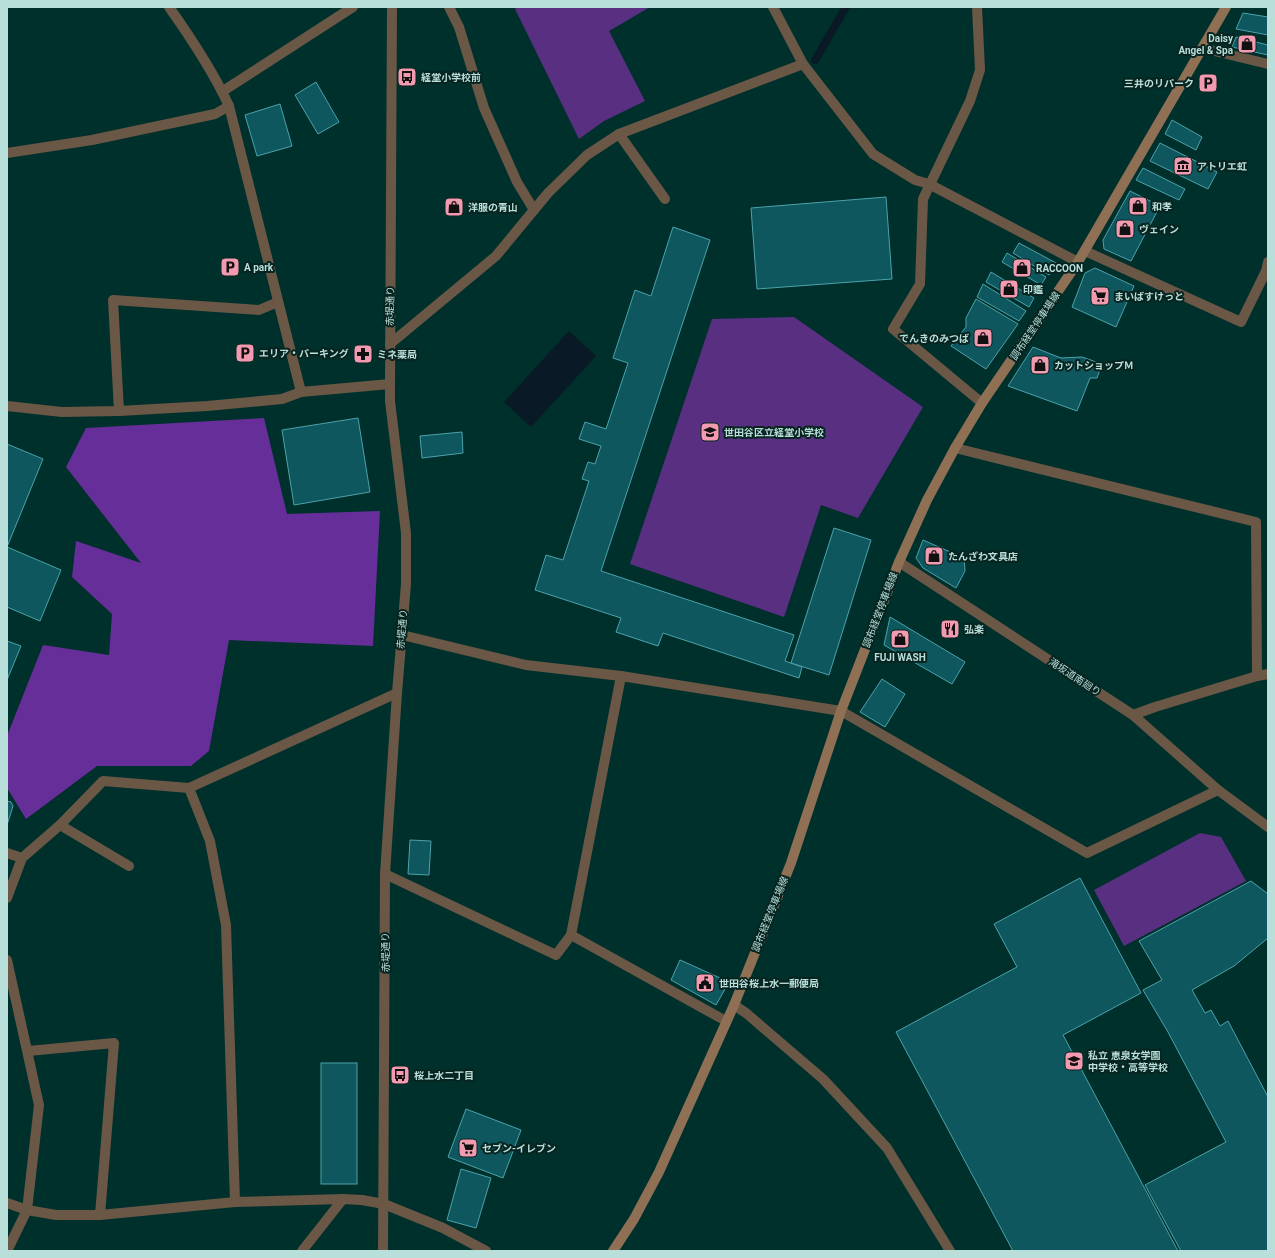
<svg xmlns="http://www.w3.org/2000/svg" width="1275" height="1258" font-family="Roboto,'Noto Sans JP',sans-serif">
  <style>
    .green { fill: #592f82 }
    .forest { fill: #662e98 }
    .water { fill: #091925 }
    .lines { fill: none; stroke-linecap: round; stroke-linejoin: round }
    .stream { stroke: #091925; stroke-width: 8 }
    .building { fill: #0f575e; stroke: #4ca2ab }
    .service { stroke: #6a5745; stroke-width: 10 }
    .minor { stroke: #6a5745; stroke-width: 10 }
    .tertiary { stroke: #6a5745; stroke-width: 10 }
    .secondary { stroke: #8f7054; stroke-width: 10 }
    .labels { text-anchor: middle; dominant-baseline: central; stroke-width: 4; stroke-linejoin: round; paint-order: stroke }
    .poi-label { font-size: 10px; font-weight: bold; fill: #b8dfd9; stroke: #082421; text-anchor: start }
    .street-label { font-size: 10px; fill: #b8dfd9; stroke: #082421 }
  </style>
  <rect width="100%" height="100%" fill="#00302b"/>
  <g class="green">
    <path d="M518 7H650L609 31 645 101 604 121 579 139 515 9Z"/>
    <path d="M794 317 923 407 858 518 821 505 784 617 630 564 712 319Z"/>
    <path d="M1200 833 1221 837 1246 881 1124 946 1094 890Z"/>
  </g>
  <path class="forest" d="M264 418 287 514 380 511 373 646 229 640 209 751 191 766H97L26 819 7 788V736L43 645 109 655 112 614 72 577 76 541 141 563 66 467 86 428Z"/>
  <path class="water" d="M569 331 596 356 531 427 504 402Z"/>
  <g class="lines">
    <path class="stream" d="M815 60 846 7"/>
  </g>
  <g class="building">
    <path d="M1243 13 1268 17V35L1236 29Z"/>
    <path d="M1236 37 1268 45V55L1232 47Z"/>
    <path d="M316 82 339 122 318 134 295 95Z"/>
    <path d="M280 104 292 146 257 156 245 115Z"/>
    <path d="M1172 120 1202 137 1196 150 1165 134Z"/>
    <path d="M1160 143 1217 172 1208 189 1150 161Z"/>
    <path d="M1143 168 1185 189 1179 200 1136 180Z"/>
    <path d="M1130 191 1160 206 1131 261 1104 249 1103 240Z"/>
    <path d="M886 197 892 279 757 289 751 208Z"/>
    <path d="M673 227 710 240 601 571 794 635 785 661 802 667 799 678 663 633 658 646 616 632 621 618 535 590 546 555 563 560 589 481 582 479 588 462 595 464 601 446 579 439 585 422 606 429 628 363 613 358 635 290 651 296Z"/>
    <path d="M1019 243 1056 263 1049 275 1013 253Z"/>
    <path d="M1007 253 1046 277 1041 285 1002 262Z"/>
    <path d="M1095 268 1134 286 1116 327 1072 307 1085 273Z"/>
    <path d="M991 272 1034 298 1029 307 986 282Z"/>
    <path d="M983 284 1026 311 1019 321 977 297Z"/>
    <path d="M976 299 1018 324 986 369 951 346 966 327V318Z"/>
    <path d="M1033 347 1061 358 1082 357 1102 364 1097 378H1090L1077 411 1008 386Z"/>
    <path d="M358 418 370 492 294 505 282 430Z"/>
    <path d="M462 432 463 453 422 458 420 436Z"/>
    <path d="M7 444 43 459 7 547Z"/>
    <path d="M834 528 871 540 829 675 791 663Z"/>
    <path d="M923 540 964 558 965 571 956 588 923 568 916 558Z"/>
    <path d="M7 547 61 570 40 621 7 607Z"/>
    <path d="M890 617 965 662 952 684 884 645Z"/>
    <path d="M7 641 21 646 7 680Z"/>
    <path d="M882 679 905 694 885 727 860 712Z"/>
    <path d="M7 801 11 802 13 806 7 825Z"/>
    <path d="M410 840 431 841 429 875 408 874Z"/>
    <path d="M1080 878 1141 993 1063 1035 1178 1251H1013L896 1032 1017 967 994 924Z"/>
    <path d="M1251 881 1268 894V938L1234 966 1192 990 1205 1013 1211 1010 1220 1026 1228 1021 1268 1097V1251H1181L1145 1185 1226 1142 1168 1032 1143 990 1162 980 1139 941Z"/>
    <path d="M680 960 729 982 716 1005 671 980Z"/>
    <rect x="321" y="1063" width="36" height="121"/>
    <path d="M466 1109 521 1130 503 1178 448 1157Z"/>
    <path d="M461 1169 491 1178 476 1228 447 1220Z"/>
  </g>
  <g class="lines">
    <g class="service">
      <path d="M449 7 459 27 484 108 517 182 534 210"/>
      <path d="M619 134 665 199"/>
      <path d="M119 411 113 300 259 310 278 302"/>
      <path d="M189 788 210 841 226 925 235 1202"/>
      <path d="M60 825 129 866"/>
      <path d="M385 874 556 955 571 935"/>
      <path d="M28 1051 114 1043 100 1215"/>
    </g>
    <g class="minor">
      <path d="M169 7C191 38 213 71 229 106L301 392"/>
      <path d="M773 7 803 64 873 154 915 180 929 184 1078 262"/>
      <path d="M977 7 980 70 970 101 923 199 920 284 893 329 982 403"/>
      <path d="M1202 48 1268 64"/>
      <path d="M223 91 353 7"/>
      <path d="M7 153 92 140 215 114 229 106"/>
      <path d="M1085 251 1241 322 1266 271 1268 262"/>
      <path d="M390 344 496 256 548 193 587 155 619 134 803 64"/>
      <path d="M7 406 62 412 119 411 207 406 282 399 301 392 390 384"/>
      <path d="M955 448 1256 522 1257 676"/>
      <path d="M899 562 1133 715 1218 790 1268 827"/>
      <path d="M402 635 526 665 621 676 841 711 1087 853 1218 790"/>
      <path d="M621 676 571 935 726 1021"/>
      <path d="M1133 715 1155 707 1257 676 1268 674"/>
      <path d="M7 853 22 858"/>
      <path d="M7 898 22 858 60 825 103 781 189 788 397 693"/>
      <path d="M7 960 39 1105 27 1210 7 1251"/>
      <path d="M734 1005 746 1013 823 1079 887 1148 950 1251"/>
      <path d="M7 1203 27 1210 56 1215H100L235 1202 343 1199 362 1200 384 1204 443 1228 486 1251"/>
      <path d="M302 1251 343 1199"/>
    </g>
    <path class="tertiary" d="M383 1251 385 874 397 693 406 584V533L390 401V384L392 7"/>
    <path class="secondary" d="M613 1251 634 1219 659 1172 734 1005 791 863 841 711 899 562 927 500 955 448 982 403 1078 262 1226 7"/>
  </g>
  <defs>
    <symbol id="shop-square" viewBox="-11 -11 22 22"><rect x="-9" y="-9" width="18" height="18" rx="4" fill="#f29aaf" stroke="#082421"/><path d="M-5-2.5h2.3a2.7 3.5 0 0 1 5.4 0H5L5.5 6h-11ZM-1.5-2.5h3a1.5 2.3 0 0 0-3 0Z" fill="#111"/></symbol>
    <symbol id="bus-square" viewBox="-11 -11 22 22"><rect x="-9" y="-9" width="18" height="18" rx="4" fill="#f29aaf" stroke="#082421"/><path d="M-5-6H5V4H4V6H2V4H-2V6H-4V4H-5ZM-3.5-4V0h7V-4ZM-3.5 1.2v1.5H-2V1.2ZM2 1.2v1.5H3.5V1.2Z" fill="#111"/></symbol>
    <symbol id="parking-square" viewBox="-11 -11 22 22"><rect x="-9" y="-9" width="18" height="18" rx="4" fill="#f29aaf" stroke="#082421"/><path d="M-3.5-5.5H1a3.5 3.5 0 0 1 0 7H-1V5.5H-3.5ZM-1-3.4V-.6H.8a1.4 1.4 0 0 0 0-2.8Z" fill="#111"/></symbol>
    <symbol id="museum-square" viewBox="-11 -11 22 22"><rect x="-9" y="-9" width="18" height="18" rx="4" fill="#f29aaf" stroke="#082421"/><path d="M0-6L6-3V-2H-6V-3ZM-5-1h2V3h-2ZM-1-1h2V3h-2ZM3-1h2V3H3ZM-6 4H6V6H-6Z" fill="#111"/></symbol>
    <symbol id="supermarket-square" viewBox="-11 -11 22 22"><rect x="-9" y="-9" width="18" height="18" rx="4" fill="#f29aaf" stroke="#082421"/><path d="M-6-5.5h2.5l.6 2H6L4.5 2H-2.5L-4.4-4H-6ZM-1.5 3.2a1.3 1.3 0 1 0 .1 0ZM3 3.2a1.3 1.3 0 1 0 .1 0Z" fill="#111"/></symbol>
    <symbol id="pharmacy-square" viewBox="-11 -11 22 22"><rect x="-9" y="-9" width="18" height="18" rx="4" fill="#f29aaf" stroke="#082421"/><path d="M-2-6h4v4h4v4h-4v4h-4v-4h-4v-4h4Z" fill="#111"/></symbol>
    <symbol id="school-square" viewBox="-11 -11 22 22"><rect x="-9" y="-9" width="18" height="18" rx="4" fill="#f29aaf" stroke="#082421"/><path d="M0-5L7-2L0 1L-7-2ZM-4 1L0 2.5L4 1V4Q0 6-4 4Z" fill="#111"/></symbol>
    <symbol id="restaurant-square" viewBox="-11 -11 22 22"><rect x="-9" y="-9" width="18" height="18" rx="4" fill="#f29aaf" stroke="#082421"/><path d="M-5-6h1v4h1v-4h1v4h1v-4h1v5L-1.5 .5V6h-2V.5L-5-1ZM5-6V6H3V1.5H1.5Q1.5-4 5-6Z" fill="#111"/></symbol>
    <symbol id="civic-square" viewBox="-11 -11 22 22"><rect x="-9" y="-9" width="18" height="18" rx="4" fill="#f29aaf" stroke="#082421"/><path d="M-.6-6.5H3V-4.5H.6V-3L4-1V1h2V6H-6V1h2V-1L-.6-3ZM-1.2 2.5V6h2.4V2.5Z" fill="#111"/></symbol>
  </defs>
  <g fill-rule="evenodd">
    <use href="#shop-square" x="1236" y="33" width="22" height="22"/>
    <use href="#bus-square" x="396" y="66" width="22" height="22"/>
    <use href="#parking-square" x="1197" y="72" width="22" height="22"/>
    <use href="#museum-square" x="1172" y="155" width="22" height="22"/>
    <use href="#shop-square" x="1127" y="195" width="22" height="22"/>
    <use href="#shop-square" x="443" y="196" width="22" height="22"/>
    <use href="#shop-square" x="1114" y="218" width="22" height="22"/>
    <use href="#parking-square" x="219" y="256" width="22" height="22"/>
    <use href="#shop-square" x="1011" y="257" width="22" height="22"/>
    <use href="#shop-square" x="998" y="278" width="22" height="22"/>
    <use href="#supermarket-square" x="1089" y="285" width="22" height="22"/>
    <use href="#shop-square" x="972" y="327" width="22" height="22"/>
    <use href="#parking-square" x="234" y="342" width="22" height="22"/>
    <use href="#pharmacy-square" x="352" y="343" width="22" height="22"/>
    <use href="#shop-square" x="1029" y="354" width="22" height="22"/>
    <use href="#school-square" x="699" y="421" width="22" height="22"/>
    <use href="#shop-square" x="923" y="545" width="22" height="22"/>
    <use href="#restaurant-square" x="939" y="618" width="22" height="22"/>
    <use href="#shop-square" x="889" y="628" width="22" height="22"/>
    <use href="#civic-square" x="694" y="972" width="22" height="22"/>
    <use href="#school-square" x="1063" y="1050" width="22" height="22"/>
    <use href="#bus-square" x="389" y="1064" width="22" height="22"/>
    <use href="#supermarket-square" x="457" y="1137" width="22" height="22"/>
  </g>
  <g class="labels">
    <g class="poi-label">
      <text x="1233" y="38" text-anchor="end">Daisy<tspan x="1233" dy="12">Angel &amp; Spa</tspan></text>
      <text x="421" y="77">経堂小学校前</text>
      <text x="1194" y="83" text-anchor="end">三井のリパーク</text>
      <text x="1197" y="166">アトリエ虹</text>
      <text x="1152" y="206">和孝</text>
      <text x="468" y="207">洋服の青山</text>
      <text x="1139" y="229">ヴェイン</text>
      <text x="244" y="267">A park</text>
      <text x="1036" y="268">RACCOON</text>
      <text x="1023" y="289">印鑑</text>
      <text x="1114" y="296">まいばすけっと</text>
      <text x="969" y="338" text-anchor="end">でんきのみつば</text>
      <text x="259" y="353">エリア・パーキング</text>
      <text x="377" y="354">ミネ薬局</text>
      <text x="1054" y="365">カットショップＭ</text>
      <text x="724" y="432">世田谷区立経堂小学校</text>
      <text x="948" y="556">たんざわ文具店</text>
      <text x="964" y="629">弘楽</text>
      <text x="900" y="657" text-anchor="middle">FUJI WASH</text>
      <text x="719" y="983">世田谷桜上水一郵便局</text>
      <text x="1088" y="1055">私立 恵泉女学園<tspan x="1088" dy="12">中学校・高等学校</tspan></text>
      <text x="414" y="1075">桜上水二丁目</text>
      <text x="482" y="1148">セブン-イレブン</text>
    </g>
    <g class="street-label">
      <text transform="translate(390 306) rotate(-89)">赤堤通り</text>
      <text transform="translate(1035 326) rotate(-56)">調布経堂停車場線</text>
      <text transform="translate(880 610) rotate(-69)">調布経堂停車場線</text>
      <text transform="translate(402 629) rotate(-85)">赤堤通り</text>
      <text transform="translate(1075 677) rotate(33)">滝坂道南廻り</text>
      <text transform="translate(770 914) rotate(-68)">調布経堂停車場線</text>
      <text transform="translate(385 952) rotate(-90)">赤堤通り</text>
    </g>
  </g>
  <rect width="1275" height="1258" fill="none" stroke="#b8dfd9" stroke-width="16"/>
</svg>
